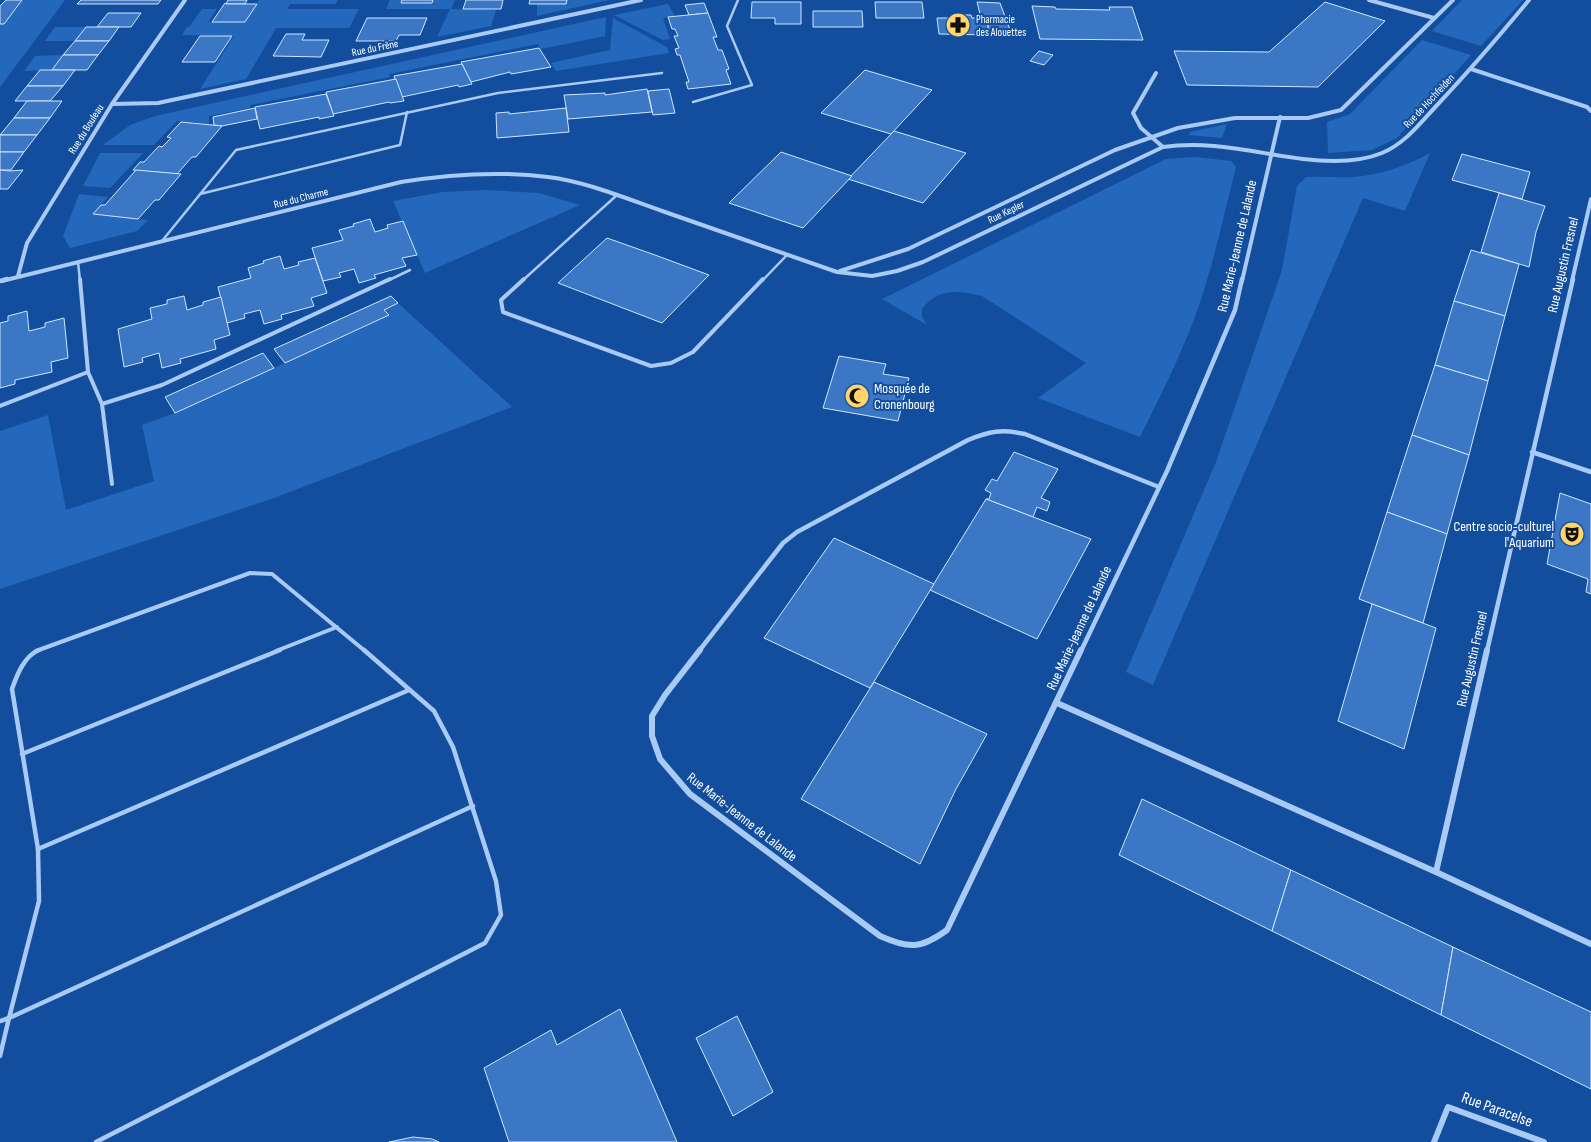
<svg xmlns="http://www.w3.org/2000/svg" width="1591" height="1142" font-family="'Sofia Sans Condensed',sans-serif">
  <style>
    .green { fill: #2468bc }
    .building { fill: #3b77c4; stroke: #d0e5fe }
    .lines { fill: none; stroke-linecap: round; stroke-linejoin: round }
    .lane-far2 { stroke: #a8caf4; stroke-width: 2.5 }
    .lane-far1 { stroke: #a8caf4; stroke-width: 4 }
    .lane { stroke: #a8caf4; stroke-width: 4.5 }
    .street-far2 { stroke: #a8caf4; stroke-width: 4 }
    .street-far1 { stroke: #a8caf4; stroke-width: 4.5 }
    .street { stroke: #a8caf4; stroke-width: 6 }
    .labels { text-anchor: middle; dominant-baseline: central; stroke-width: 4; stroke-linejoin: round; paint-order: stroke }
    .far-poi-label { font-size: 11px; fill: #fff; stroke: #124e9d; text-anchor: start }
    .far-street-label { font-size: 11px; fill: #fff; stroke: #124e9d }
    .street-label { font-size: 14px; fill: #fff; stroke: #124e9d }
    .poi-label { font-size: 14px; fill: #fff; stroke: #124e9d; text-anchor: start }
    .near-street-label { font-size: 16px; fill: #fff; stroke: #124e9d }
  </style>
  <rect width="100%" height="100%" fill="#124e9d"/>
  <g class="green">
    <path d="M22 0H65L0 87V24L4 23Z"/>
    <path d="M259 0H338L335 4H290L287 9H359L349 28H276L246 79 200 89 234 36 182 35 187 27H189L202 9H217L208 22H245Z"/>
    <path d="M390 0H402V3H432L433 0H455L451 9 496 10 491 26 437 37 450 9H386Z"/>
    <path d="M567 0H609L537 16V4H566Z"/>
    <path d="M1462 0H1523L1481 46 1432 31Z"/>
    <path d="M668 4 675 16 663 18 670 39 663 40 614 15Z"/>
    <path d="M606 17 605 36 541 49 538 44 389 74 390 77 250 105V108L209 116V124L177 121 154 145H103L130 125 155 116Z"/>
    <path d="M613 18 667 47 669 53 556 71 551 63 610 50Z"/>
    <path d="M55 27H86L75 41H45Z"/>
    <path d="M1422 40 1471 55 1397 138 1372 150 1328 153 1327 122 1350 114Z"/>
    <path d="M63 55 52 70 24 71 35 56Z"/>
    <path d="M1227 124 1222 138 1188 135 1190 132Z"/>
    <path d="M100 153H143L110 188 83 186Z"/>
    <path d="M1430 153 1405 211 1363 198 1153 685 1126 672 1216 462 1282 270 1297 186 1306 177C1322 176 1337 178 1353 177 1380 175 1406 166 1430 153Z"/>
    <path d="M1195 157 1231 161 1236 167C1223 218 1212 272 1193 322 1178 361 1159 399 1140 437L1038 398 1086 363 982 296C959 290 937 288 922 309V317L927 325 882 299 1166 159Z"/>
    <path d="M486 190 539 193 580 205 425 273 393 201 442 192Z"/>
    <path d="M79 194 108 197 93 214 148 220 137 231 70 248 63 236Z"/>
    <path d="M398 303 512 407 274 498 0 589V431L48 415 66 510 154 481 142 425 175 413 388 316 384 310Z"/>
  </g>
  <g class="building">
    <path d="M6 0H22L4 24H0V6Z"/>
    <path d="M81 0H161L158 4H77Z"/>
    <path d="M228 0H247L245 4H226Z"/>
    <path d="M402 0H433L432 3H401Z"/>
    <path d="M466 0H503L501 9H463Z"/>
    <path d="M530 0H567L566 4H529Z"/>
    <path d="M752 2H801V24H775V18H751Z"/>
    <path d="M875 2H922L924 18H876Z"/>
    <path d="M977 2 1000 3 1012 35H989L987 18H981Z"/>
    <path d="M1325 2 1385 21 1318 87 1187 85 1174 51 1269 52Z"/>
    <path d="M225 3 226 4H257L245 22H212Z"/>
    <path d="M704 3 708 13 689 15 685 5Z"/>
    <path d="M1032 6 1055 7 1056 9 1110 10 1109 7H1132L1143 40 1040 39Z"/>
    <path d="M813 11H862L863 27H813Z"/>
    <path d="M108 13H141L131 27H97Z"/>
    <path d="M708 13 717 37H713L718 50H722L729 69 726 70 731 84 688 89 686 82H689L680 55H677L675 49 679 48 674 36H678L675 29H672L668 17Z"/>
    <path d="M959 15H971L972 18H987L989 35 939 34 937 18H960Z"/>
    <path d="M367 18H427L420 35H399L396 41H356Z"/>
    <path d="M86 27H119L109 41H75Z"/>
    <path d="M286 34H305L302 40H329L321 57 273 56Z"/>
    <path d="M200 36H232L215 62H182Z"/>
    <path d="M75 41H109L98 55H63Z"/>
    <path d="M539 48 551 67 511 74 510 72 471 82 461 62Z"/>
    <path d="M1039 51 1053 55 1044 65 1030 61Z"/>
    <path d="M63 55H98L87 70H52Z"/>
    <path d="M462 64 472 84 459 87 458 85 402 97 394 76Z"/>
    <path d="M40 70H75L63 86H27Z"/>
    <path d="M865 70 932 90 891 134 821 113Z"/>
    <path d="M396 79 404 101 390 103 389 102 333 114 326 92Z"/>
    <path d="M27 86H63L50 101H15Z"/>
    <path d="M647 89 652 112 568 119 564 95 605 93V95Z"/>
    <path d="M669 89 675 113 653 115 648 91Z"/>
    <path d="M326 94 334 116 319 119V117L260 129 255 107Z"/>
    <path d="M27 101H62L50 118H14Z"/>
    <path d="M255 108 257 119 222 126 214 125 213 117Z"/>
    <path d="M566 108 569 132 497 138 496 113 509 112V114Z"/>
    <path d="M14 118H50L37 135H0Z"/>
    <path d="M181 122 222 126 196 157H192L177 174 133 170 140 162H144L159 146 162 147 171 138 167 137Z"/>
    <path d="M894 131 966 153 923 203 848 179Z"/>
    <path d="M0 135H37L24 152H0Z"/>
    <path d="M0 152H24L11 170H0Z"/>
    <path d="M781 152 852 176 803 228 729 203Z"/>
    <path d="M1462 154 1530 172 1522 199 1452 180Z"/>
    <path d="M0 170 10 171 23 170 8 189H0Z"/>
    <path d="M136 170 181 174 159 200H155L138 219 93 214 101 205H105Z"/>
    <path d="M1499 193 1545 206 1536 232 1529 267 1481 252Z"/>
    <path d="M370 219 375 232 388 228 387 225 403 221 417 255 402 258 406 266 374 275 376 278 359 283 354 269 339 273 341 277 323 281 312 248 343 240 339 230 354 226 353 224Z"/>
    <path d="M607 238 655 255 709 275 662 323 558 283Z"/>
    <path d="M1471 250 1519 264 1505 316 1454 301Z"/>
    <path d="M280 256 284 269 299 265 298 262 315 258 327 293 311 298 314 306 281 315 282 319 264 324 260 310 244 314 245 318 227 323 218 287 251 278 248 268 264 263 263 261Z"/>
    <path d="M184 296 187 310 203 305V302L221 297 230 335 214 340 216 349 180 359 181 363 162 368 159 353 142 358 143 362 124 367 118 329 152 319 150 308 167 304V300Z"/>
    <path d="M391 296 398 303 384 310 389 315 285 363 274 349Z"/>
    <path d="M1454 301 1505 316 1488 381 1435 365Z"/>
    <path d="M27 311 29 331 45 327V323L64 318 68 358 51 362 52 372 15 380V384L0 388V323L8 321V316Z"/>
    <path d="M263 353 274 368 175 413 165 397Z"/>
    <path d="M839 356 886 364 883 374 909 378 898 421 823 408Z"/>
    <path d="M1435 365 1488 381 1469 455 1412 435Z"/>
    <path d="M1412 435 1469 455 1447 534 1387 512Z"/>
    <path d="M1014 452 1058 469 1041 498 1050 502 1047 511 1037 507 1033 517 986 499H989L991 493 985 490 992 479 997 481Z"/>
    <path d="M1560 493 1591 504V594L1586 592 1588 579 1547 564Z"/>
    <path d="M986 499 1091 539 1037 639 930 590Z"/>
    <path d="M1387 512 1447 534 1423 623 1359 599Z"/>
    <path d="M834 538 934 584 870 688 764 638Z"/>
    <path d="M1372 604 1436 628 1404 749 1338 721Z"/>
    <path d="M874 682 987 734 956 789 920 864 801 799Z"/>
    <path d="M1142 799 1291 870 1272 931 1119 855Z"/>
    <path d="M1291 870 1453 947 1441 1015 1272 931Z"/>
    <path d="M1453 947 1591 1012V1089L1441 1015Z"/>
    <path d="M620 1009 677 1142H509L484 1068 551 1030 557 1045Z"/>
    <path d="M737 1016 773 1092 733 1116 696 1038Z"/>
    <path d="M413 1137 432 1139 439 1142H389Z"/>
  </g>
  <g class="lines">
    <g class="lane-far2">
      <path d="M693 102 752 85 727 26 738 0"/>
      <path d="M200 194 400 145 407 112"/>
      <path d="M162 241 236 150 498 93 662 73"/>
      <path d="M78 262 80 281"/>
      <path d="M387 281 410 270"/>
      <path d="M522 281 617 195"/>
      <path d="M762 281 787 255"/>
    </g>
    <g class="lane-far1">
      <path d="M80 279 88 372 102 404 112 484"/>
      <path d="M524 279 501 300 503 312 651 366 671 363 693 352 763 279"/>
      <path d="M102 404 162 385 390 279"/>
      <path d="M0 406 88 372"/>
      <path d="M36 651 250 573 272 574 365 651"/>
      <path d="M276 651 337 627"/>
    </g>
    <g class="lane">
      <path d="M22 754 280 650"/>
      <path d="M38 849 409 690"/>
      <path d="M9 1018 39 901 38 849 12 689C17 675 24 656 39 650"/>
      <path d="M9 1018 473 806"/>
      <path d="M0 1021 9 1018 0 1056"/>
      <path d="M96 1142 485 943 501 915 496 881 453 747 434 711 364 650"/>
    </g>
    <g class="street-far2">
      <path d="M1369 0 1434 18"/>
      <path d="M1471 69 1587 107 1591 111"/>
      <path d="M1156 73 1133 113 1141 128 1163 147"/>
      <path d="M112 104 158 103 641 0"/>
      <path d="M840 271 908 249 1115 150 1178 128 1235 118H1308L1341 110 1453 0"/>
      <path d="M18 276 27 243 112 104 185 0"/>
      <path d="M2 281 401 182C450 174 499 171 548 177 588 182 627 199 665 212 722 232 780 252 837 272L872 276 897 271 923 262 1163 147C1211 140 1255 153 1303 159 1328 162 1358 163 1382 153 1406 143 1421 122 1439 103 1470 70 1500 35 1529 0"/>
      <path d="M1242 281 1280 117"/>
      <path d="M1572 281 1591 199"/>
    </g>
    <g class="street-far1">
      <path d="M0 281 7 279"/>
      <path d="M1532 452 1591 472"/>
      <path d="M699 651 783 543 797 532 968 440C990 431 1001 429 1025 434L1159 487"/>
      <path d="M1081 651 1167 471 1235 310 1242 279"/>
      <path d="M1487 651 1573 279"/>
    </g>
    <g class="street">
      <path d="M700 650 665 695 652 716V736L660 759 690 794 880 936C909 949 921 949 947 930L1081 650"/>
      <path d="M1487 650 1436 872 1591 944"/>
      <path d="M1057 703 1436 872"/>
      <path d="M1434 1142 1448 1107 1544 1142"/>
    </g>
  </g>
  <defs>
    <symbol id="pharmacy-disc" viewBox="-11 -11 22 22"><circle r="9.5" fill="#ffd46b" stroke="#124e9d"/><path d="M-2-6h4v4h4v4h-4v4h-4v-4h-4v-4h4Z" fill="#111"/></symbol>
    <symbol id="mosque-disc" viewBox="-11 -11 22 22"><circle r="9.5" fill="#ffd46b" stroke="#124e9d"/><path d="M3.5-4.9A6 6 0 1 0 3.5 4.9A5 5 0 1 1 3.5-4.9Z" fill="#111"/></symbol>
    <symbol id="theatre-disc" viewBox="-11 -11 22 22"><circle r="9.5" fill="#ffd46b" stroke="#124e9d"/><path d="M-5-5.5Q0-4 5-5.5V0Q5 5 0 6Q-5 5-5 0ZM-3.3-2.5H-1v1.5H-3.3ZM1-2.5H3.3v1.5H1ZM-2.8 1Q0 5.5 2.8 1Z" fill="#111"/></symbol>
  </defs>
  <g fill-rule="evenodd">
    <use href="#pharmacy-disc" x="944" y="11" width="28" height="28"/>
    <use href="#mosque-disc" x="843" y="382" width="28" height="28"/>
    <use href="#theatre-disc" x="1558" y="520" width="28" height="28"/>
  </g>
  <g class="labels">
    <g class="far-poi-label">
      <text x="976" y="19">Pharmacie<tspan x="976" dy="13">des Alouettes</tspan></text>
    </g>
    <g class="far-street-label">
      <text transform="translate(375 48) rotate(-12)">Rue du Frêne</text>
      <text transform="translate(1429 101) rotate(-47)">Rue de Hochfelden</text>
      <text transform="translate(86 129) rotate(-58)">Rue du Bouleau</text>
      <text transform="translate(301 198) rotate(-14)">Rue du Charme</text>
      <text transform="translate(1006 212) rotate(-26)">Rue Kepler</text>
    </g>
    <g class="street-label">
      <text transform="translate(1237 246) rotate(-77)">Rue Marie-Jeanne de Lalande</text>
      <text transform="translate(1563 265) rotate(-77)">Rue Augustin Fresnel</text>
      <text transform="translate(1079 628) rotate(-65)">Rue Marie-Jeanne de Lalande</text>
      <text transform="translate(1472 659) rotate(-77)">Rue Augustin Fresnel</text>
      <text transform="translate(742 817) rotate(38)">Rue Marie-Jeanne de Lalande</text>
    </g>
    <g class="poi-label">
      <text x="874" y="388">Mosquée de<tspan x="874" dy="16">Cronenbourg</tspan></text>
      <text x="1554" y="526" text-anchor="end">Centre socio-culturel<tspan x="1554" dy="16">l'Aquarium</tspan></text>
    </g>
    <g class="near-street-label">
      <text transform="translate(1497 1110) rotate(20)">Rue Paracelse</text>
    </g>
  </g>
</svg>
